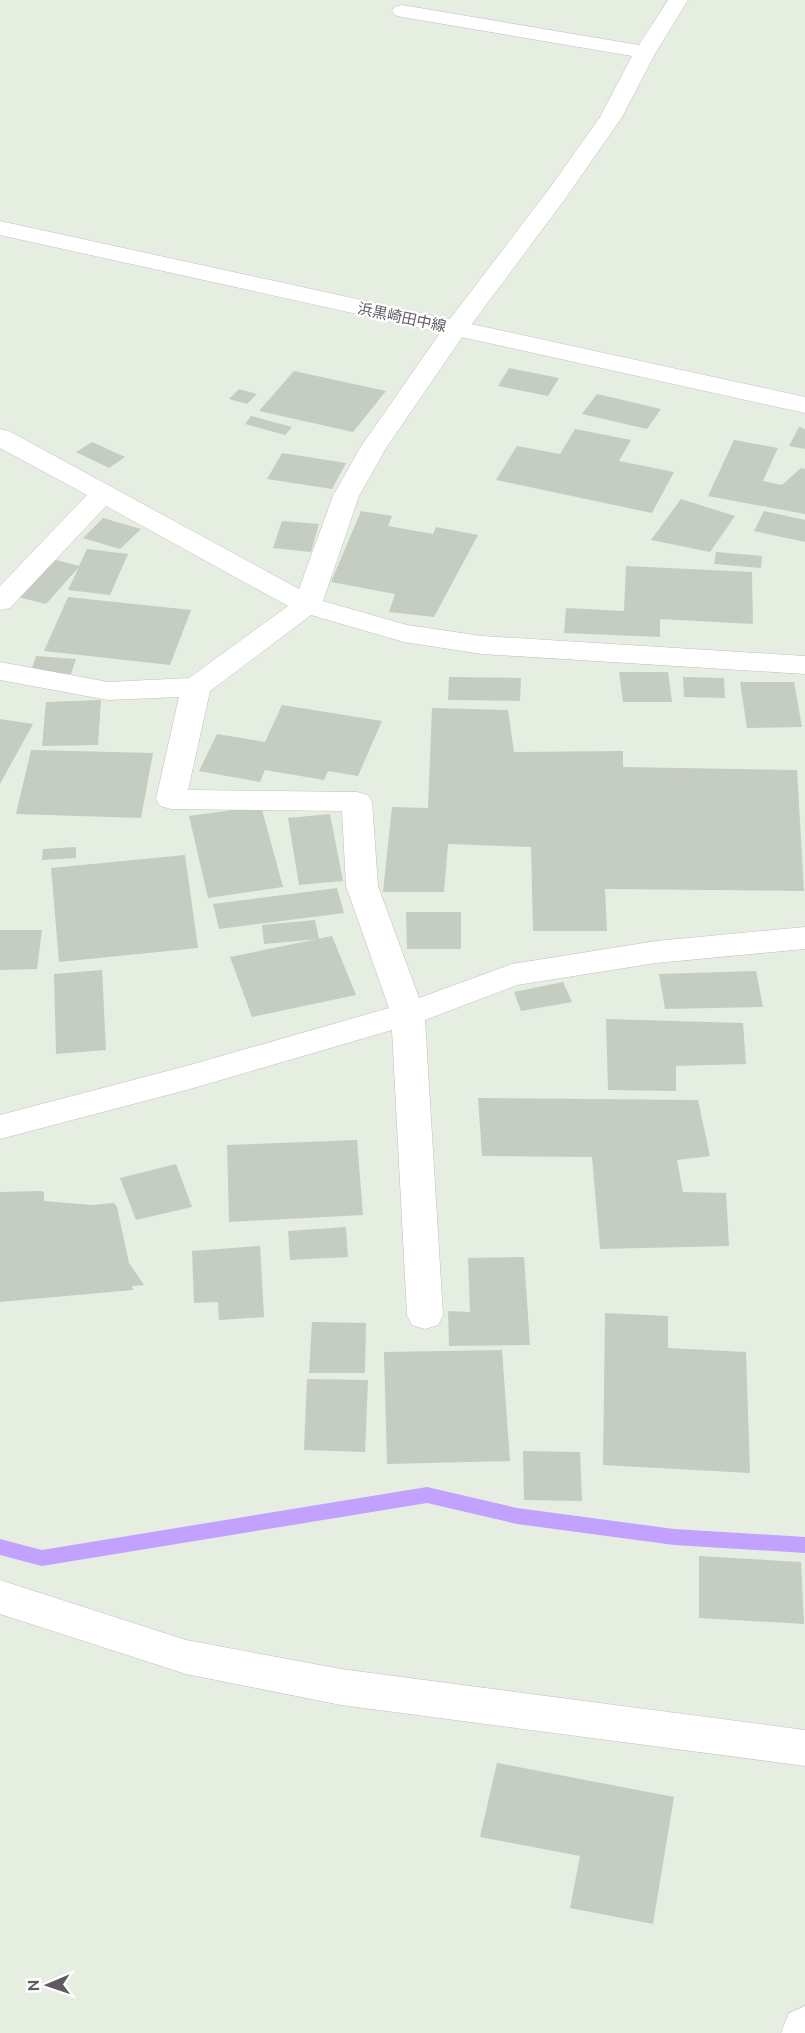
<svg xmlns="http://www.w3.org/2000/svg" width="805" height="2033" font-family="Ubuntu,'Noto Sans JP',sans-serif">
  <style>
    .lines { fill: none; stroke-linecap: round; stroke-linejoin: round }
    .stream { fill: #c3a1ff; fill-rule: evenodd }
    .building { fill: #c5ccc1 }
    .street-casing { stroke: #c1bcc4; stroke-width: 1 }
    .secondary-casing { stroke: #c4bfc9; stroke-width: 1 }
    .street { fill: #fff; fill-rule: evenodd }
    .secondary { fill: #fff; fill-rule: evenodd }
    .labels { text-anchor: middle; dominant-baseline: central; stroke-width: 4.5; stroke-linejoin: round; paint-order: stroke }
    .far-street-label { font-size: 15px; fill: #5f5a64; stroke: #fff }
  </style>
  <rect width="100%" height="100%" fill="#e6eee2"/>
  <g class="lines">
    <path class="stream" d="M427 1487 517 1508 674 1529 805 1537V1553L674 1545 517 1524 427 1503 42 1566 0 1555V1539L42 1550Z"/>
  </g>
  <g class="building">
    <path d="M509 368 559 378 548 396 498 386Z"/>
    <path d="M294 371 386 391 353 432 259 411Z"/>
    <path d="M239 389 257 394 247 404 229 399Z"/>
    <path d="M597 394 661 409 647 429 582 414Z"/>
    <path d="M251 416 292 427 285 435 245 424Z"/>
    <path d="M799 427 805 429V449L789 446Z"/>
    <path d="M575 429 631 440 619 461 674 472 652 513 496 480 517 446 560 454Z"/>
    <path d="M734 440 778 448 763 481 782 485 801 468 805 469V514L708 496Z"/>
    <path d="M92 442 125 457 109 468 76 452Z"/>
    <path d="M282 453 346 463 332 489 267 479Z"/>
    <path d="M681 499 735 516 710 552 651 540Z"/>
    <path d="M361 511 392 516 388 526 433 534 436 527 478 535 434 617 389 612 395 594 331 582Z"/>
    <path d="M764 511 805 520V542L754 531Z"/>
    <path d="M103 518 141 529 120 549 83 538Z"/>
    <path d="M282 521 319 524 311 552 273 548Z"/>
    <path d="M87 549 128 554 110 595 68 590 79 567 46 604 18 597 53 559 79 566Z"/>
    <path d="M716 552 762 556 761 568 714 564Z"/>
    <path d="M626 566 752 572 753 624 660 619V637L564 633 566 608 624 611Z"/>
    <path d="M68 597 191 610 170 665 44 651Z"/>
    <path d="M36 656 76 659 71 674 31 671Z"/>
    <path d="M619 672H668L672 702H623Z"/>
    <path d="M449 677 521 678 520 701 448 700Z"/>
    <path d="M683 677 724 678 725 698 684 697Z"/>
    <path d="M740 682H794L802 727 747 728Z"/>
    <path d="M101 700 98 745 42 746 46 702Z"/>
    <path d="M282 705 382 721 358 776 328 771 324 780 265 770 260 782 199 771 217 734 265 742Z"/>
    <path d="M432 708 508 710 514 752 623 751V767L797 770 804 891 605 889 607 931H533L531 847 448 844 444 892H383L392 807 428 808Z"/>
    <path d="M0 719 33 724 0 784Z"/>
    <path d="M31 750 153 753 141 818 16 814Z"/>
    <path d="M261 806 283 887 208 898 189 816Z"/>
    <path d="M330 814 343 881 299 885 288 818Z"/>
    <path d="M76 847V858L42 860 43 849Z"/>
    <path d="M185 855 198 948 59 962 51 868Z"/>
    <path d="M337 888 344 913 219 929 213 904Z"/>
    <path d="M406 912H461V949H407Z"/>
    <path d="M315 920 319 939 264 944 262 925Z"/>
    <path d="M0 930H42L37 969 0 970Z"/>
    <path d="M332 936 356 995 252 1017 230 957Z"/>
    <path d="M102 970 106 1050 56 1054 54 974Z"/>
    <path d="M756 971 763 1007 665 1009 659 974Z"/>
    <path d="M563 982 572 1002 521 1011 514 992Z"/>
    <path d="M606 1019 743 1023 746 1064 676 1066V1091L608 1090Z"/>
    <path d="M478 1098 698 1100 710 1156 677 1160 683 1192 726 1193 729 1246 600 1249 592 1157 482 1156Z"/>
    <path d="M357 1140 363 1215 229 1222 227 1145Z"/>
    <path d="M176 1164 192 1207 136 1220 120 1178Z"/>
    <path d="M41 1191 44 1192V1201L92 1205 114 1203 117 1207 129 1263 144 1285 132 1286 133 1290 0 1302V1192Z"/>
    <path d="M346 1227 348 1257 290 1260 288 1231Z"/>
    <path d="M260 1246 264 1317 219 1320 218 1302 194 1303 192 1251Z"/>
    <path d="M524 1257 530 1345 449 1346 448 1311 470 1312 468 1258Z"/>
    <path d="M605 1313 668 1316V1348L746 1352 750 1473 603 1465Z"/>
    <path d="M312 1322 366 1323 365 1373H309Z"/>
    <path d="M502 1350 510 1461 387 1464 384 1352Z"/>
    <path d="M307 1379 368 1380 365 1452 304 1450Z"/>
    <path d="M523 1451 580 1452 582 1501 524 1500Z"/>
    <path d="M699 1556 801 1562 804 1624 699 1618Z"/>
    <path d="M497 1763 674 1797 653 1924 570 1908 580 1856 480 1837Z"/>
  </g>
  <g class="lines">
    <defs>
      <g id="street">
        <path d="M668 0H688L656 52 622 117 565 199 465 333 386 448 359 496 323 601 407 625 482 636 805 656V674L482 654 404 642 311 615 210 691 188 790 357 792 368 795 372 802 378 886 419 998 512 964 656 941 805 927V949L656 963 517 985 425 1020 443 1315 438 1325 425 1329 412 1325 407 1315 392 1030 190 1089 0 1139V1115L190 1065 389 1008 346 886 342 811 171 809 160 806 156 799 179 697 108 700 0 680V662L108 682 189 678 288 606 106 506 10 608 0 610V586L87 495 0 448V429L9 431 299 589 333 496 360 448 447 323 549 189 600 117 632 56 402 17 395 15 392 11 395 7 402 5 639 45Z"/>
        <path d="M0 1580 186 1640 341 1669 805 1730V1766L341 1705 186 1674 0 1614Z"/>
      </g>
      <g id="secondary">
        <path d="M0 221 805 397V413L0 235Z"/>
        <path d="M805 2006V2033H781L789 2013Z"/>
      </g>
    </defs>
    <use href="#street" class="street-casing"/>
    <use href="#secondary" class="secondary-casing"/>
    <use href="#street" class="street"/>
    <use href="#secondary" class="secondary"/>
  </g>
  <g class="labels">
    <g class="far-street-label">
      <text transform="translate(402 317) rotate(12)">浜黒崎田中線</text>
    </g>
  </g>
  <g transform="translate(48 1985) rotate(268)" stroke="#ffffff" stroke-width="4.5" paint-order="stroke">
  <path d="M0-4.5L10 22L0 15L-10 22Z" fill="#5f5a64"/>
  <text y="-9" font-size="16" font-weight="bold" text-anchor="middle" fill="#5f5a64">N</text>
  </g>
</svg>
